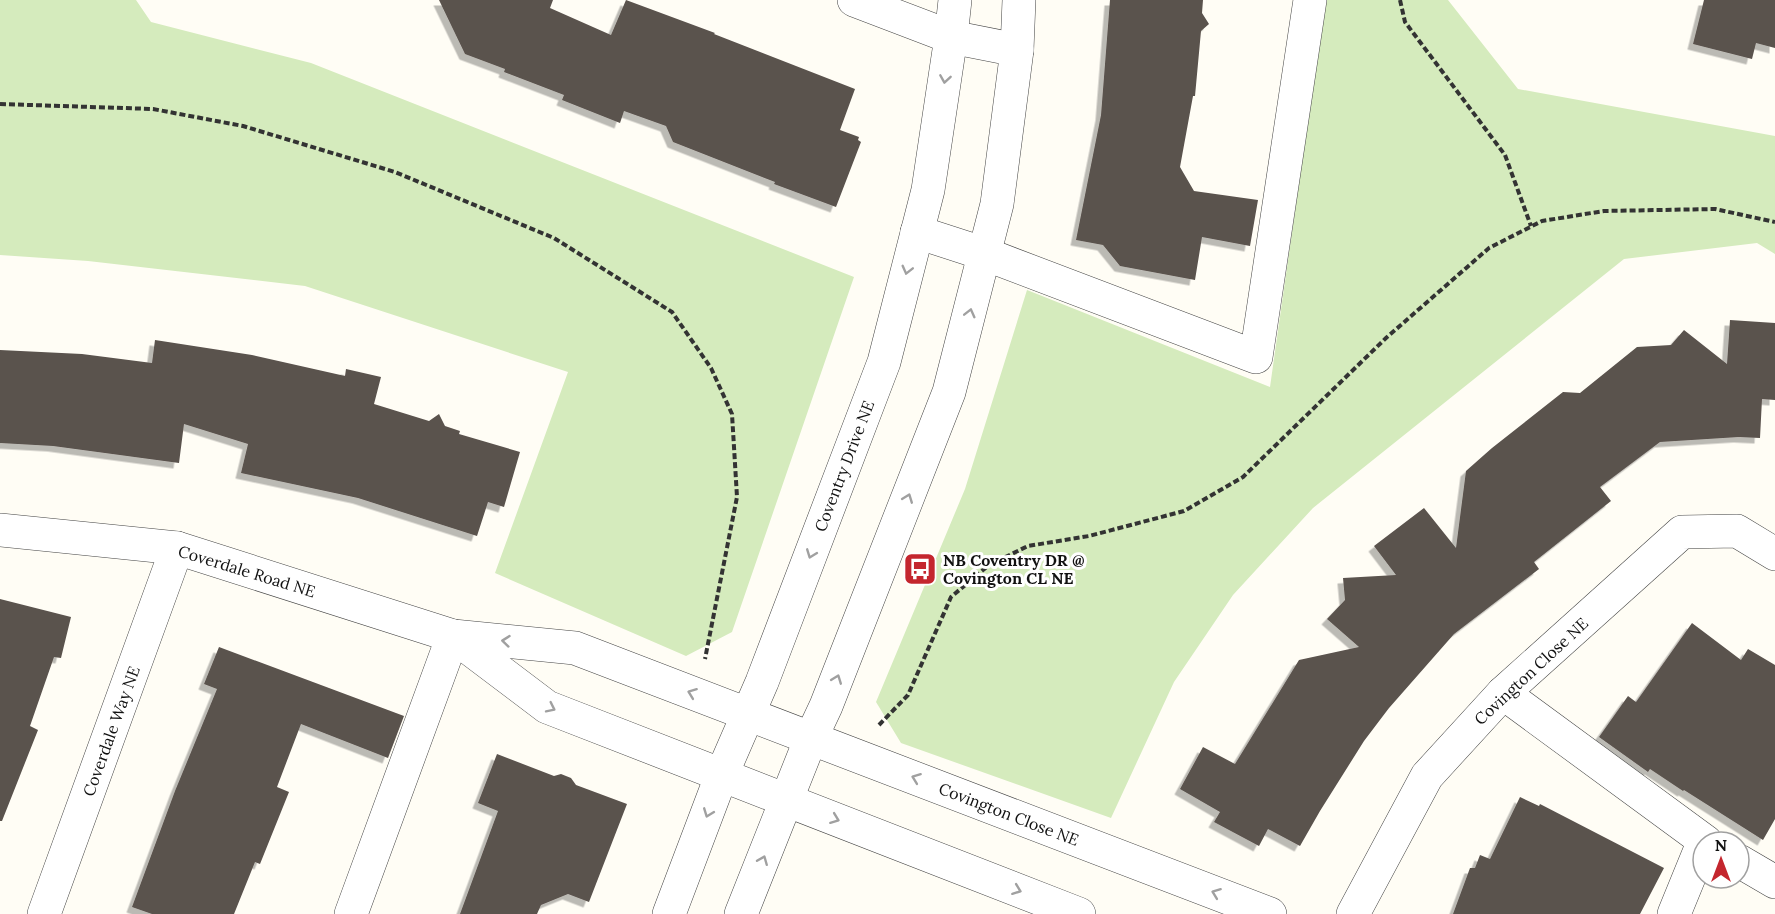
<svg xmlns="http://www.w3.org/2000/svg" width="1775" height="914" font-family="Lora,serif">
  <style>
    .green { fill: #d5ebbd }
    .building { fill: #5a524d; filter: url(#shadow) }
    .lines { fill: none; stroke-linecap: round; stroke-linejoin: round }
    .minor-casing { stroke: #444; stroke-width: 34 }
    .path { stroke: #333; stroke-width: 4; stroke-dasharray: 6 3; stroke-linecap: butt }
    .minor { stroke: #fff; stroke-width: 33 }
    .oneway { stroke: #a0a0a0 }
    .labels { text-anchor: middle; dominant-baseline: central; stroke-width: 6; stroke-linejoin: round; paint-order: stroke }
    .street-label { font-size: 16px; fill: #111; stroke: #fff }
    .poi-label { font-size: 16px; font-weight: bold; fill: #111; stroke: #fff; text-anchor: start }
  </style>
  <defs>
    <filter id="shadow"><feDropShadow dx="-5.5" dy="5.5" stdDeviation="0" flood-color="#0004"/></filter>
  </defs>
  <rect width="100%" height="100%" fill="#fffdf5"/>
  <g class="green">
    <path d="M0 0H136L151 22 311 63 854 277 732 632 686 656 495 573 568 372 305 286 88 261 0 255Z"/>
    <path d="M1325 0H1448L1518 89 1775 136V254L1757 243 1624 259 1313 508 1233 595 1174 682 1111 818 901 743 876 702 965 489 1027 290 1270 387Z"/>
  </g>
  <g class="building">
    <path d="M439 0H553L550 8 611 35 626 0 715 33 714 34 855 89 840 130 859 137 858 140 861 142 836 207 774 184 775 182 673 142 666 126 624 111 620 123 562 100 564 95 504 72 505 69 465 54Z"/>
    <path d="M1110 0H1203L1202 13 1209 24 1201 31 1195 96H1193L1180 167 1194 191 1258 200 1250 246 1202 237 1195 280 1120 266 1103 245 1076 240 1101 115Z"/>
    <path d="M1704 0H1775V48L1756 43 1752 59 1693 44Z"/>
    <path d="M1730 320 1775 323V400L1762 399 1760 438 1739 437 1660 442 1600 487 1611 501 1534 562 1539 569 1454 634 1389 708 1364 741 1320 811 1300 846 1268 829 1259 846 1214 822 1220 812 1180 789 1203 747 1235 764 1299 660 1359 647 1327 619 1345 600 1343 578 1396 575 1374 546 1424 508 1456 548 1466 471 1492 448 1563 392 1580 393 1637 347 1671 345 1684 330 1727 364Z"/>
    <path d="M155 340 252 355 345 376 346 369 381 377 374 404 429 421 439 414 445 426 460 431 459 434 520 452 504 507 488 502 477 536 358 498 241 473 248 444 184 424 179 463 53 446 0 443V350L82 354 152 363Z"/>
    <path d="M0 599 71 617 61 658 54 657 30 726 38 730 2 821H0Z"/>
    <path d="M1692 623 1741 660 1748 649 1775 665V819L1763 840 1684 790 1683 791 1650 769 1648 772 1599 737 1628 696 1636 702Z"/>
    <path d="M219 647 404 716 388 758 301 724 277 787 289 792 260 864 255 862 234 914H152L132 907 175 791 217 689 204 684Z"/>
    <path d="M497 754 554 776 561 774 571 778 576 785 627 804 589 902 568 894 541 905 537 914H460L498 811 478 803Z"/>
    <path d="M1520 797 1539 806 1540 804 1664 868 1640 914H1453L1470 868H1475L1480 855 1490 859Z"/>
  </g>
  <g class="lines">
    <defs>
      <g id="minor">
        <path d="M854 0 951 37 1017 50"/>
        <path d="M917 232 985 254 1256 357 1310 0"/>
        <path d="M0 530 177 548 453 636 575 648 1270 914"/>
        <path d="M453 636 547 707 1079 914"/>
        <path d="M1503 693 1706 842"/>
        <path d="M1739 861 1775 882"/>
        <path d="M44 914 177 548"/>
        <path d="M351 914 453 636"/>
        <path d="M669 914 722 774 762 682 884 362 928 190 951 37 955 0"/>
        <path d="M741 914 811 738 826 706 949 392 997 204 1017 50 1019 0"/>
        <path d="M1353 914 1427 776 1503 693 1682 532 1737 531 1775 554"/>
        <path d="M1674 914 1703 843"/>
      </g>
    </defs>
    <use href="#minor" class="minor-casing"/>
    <g class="path">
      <path d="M1400 0 1405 22 1505 155 1531 226"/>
      <path d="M0 104 153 109 243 126 395 172 554 238 672 312 711 368 732 414 737 497 705 659"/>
      <path d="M879 725 908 695 951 597 989 565 1028 546 1089 536 1184 511 1243 477 1386 338 1489 248 1542 221 1604 211 1715 209 1775 222"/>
    </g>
    <use href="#minor" class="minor"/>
  </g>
  <defs><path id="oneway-chevron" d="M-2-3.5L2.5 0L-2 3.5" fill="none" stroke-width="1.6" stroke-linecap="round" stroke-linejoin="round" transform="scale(1.5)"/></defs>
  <g class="oneway">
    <use href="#oneway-chevron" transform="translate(945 79) rotate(99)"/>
    <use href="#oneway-chevron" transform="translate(907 270) rotate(104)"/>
    <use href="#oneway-chevron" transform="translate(970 313) rotate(-76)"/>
    <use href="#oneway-chevron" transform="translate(908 498) rotate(-69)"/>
    <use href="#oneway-chevron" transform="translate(811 554) rotate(111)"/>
    <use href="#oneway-chevron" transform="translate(506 641) rotate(-174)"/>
    <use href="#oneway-chevron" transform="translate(837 679) rotate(-69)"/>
    <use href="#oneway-chevron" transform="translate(692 693) rotate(-159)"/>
    <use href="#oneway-chevron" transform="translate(551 708) rotate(26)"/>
    <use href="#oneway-chevron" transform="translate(916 778) rotate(-159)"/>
    <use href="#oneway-chevron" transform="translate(708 813) rotate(111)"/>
    <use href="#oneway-chevron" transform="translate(835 819) rotate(21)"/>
    <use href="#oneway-chevron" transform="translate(763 860) rotate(-68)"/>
    <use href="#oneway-chevron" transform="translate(1017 890) rotate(21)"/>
    <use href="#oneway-chevron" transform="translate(1216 893) rotate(-159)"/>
  </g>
  <defs>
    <symbol id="bus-square" viewBox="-11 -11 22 22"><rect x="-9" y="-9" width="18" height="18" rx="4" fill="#c4262e" stroke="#fff"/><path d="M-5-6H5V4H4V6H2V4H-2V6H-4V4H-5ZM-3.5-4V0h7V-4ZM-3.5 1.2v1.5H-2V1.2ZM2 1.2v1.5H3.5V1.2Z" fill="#fff"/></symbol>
  </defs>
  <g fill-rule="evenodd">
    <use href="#bus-square" x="901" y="550" width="38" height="38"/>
  </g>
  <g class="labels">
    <g class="street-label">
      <text transform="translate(844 466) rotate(-69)">Coventry Drive NE</text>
      <text transform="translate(247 571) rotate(17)">Coverdale Road NE</text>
      <text transform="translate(1531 671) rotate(-43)">Covington Close NE</text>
      <text transform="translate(111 731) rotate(-70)">Coverdale Way NE</text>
      <text transform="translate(1009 814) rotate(21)">Covington Close NE</text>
    </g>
    <g class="poi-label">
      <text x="943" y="560">NB Coventry DR @<tspan x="943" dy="18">Covington CL NE</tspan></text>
    </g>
  </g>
  <g transform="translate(1721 860)"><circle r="28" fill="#ffffff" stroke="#a0a0a0" stroke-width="1.5"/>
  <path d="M0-4.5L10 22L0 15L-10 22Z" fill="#c4262e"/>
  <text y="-9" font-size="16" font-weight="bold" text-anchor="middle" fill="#111111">N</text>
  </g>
</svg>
